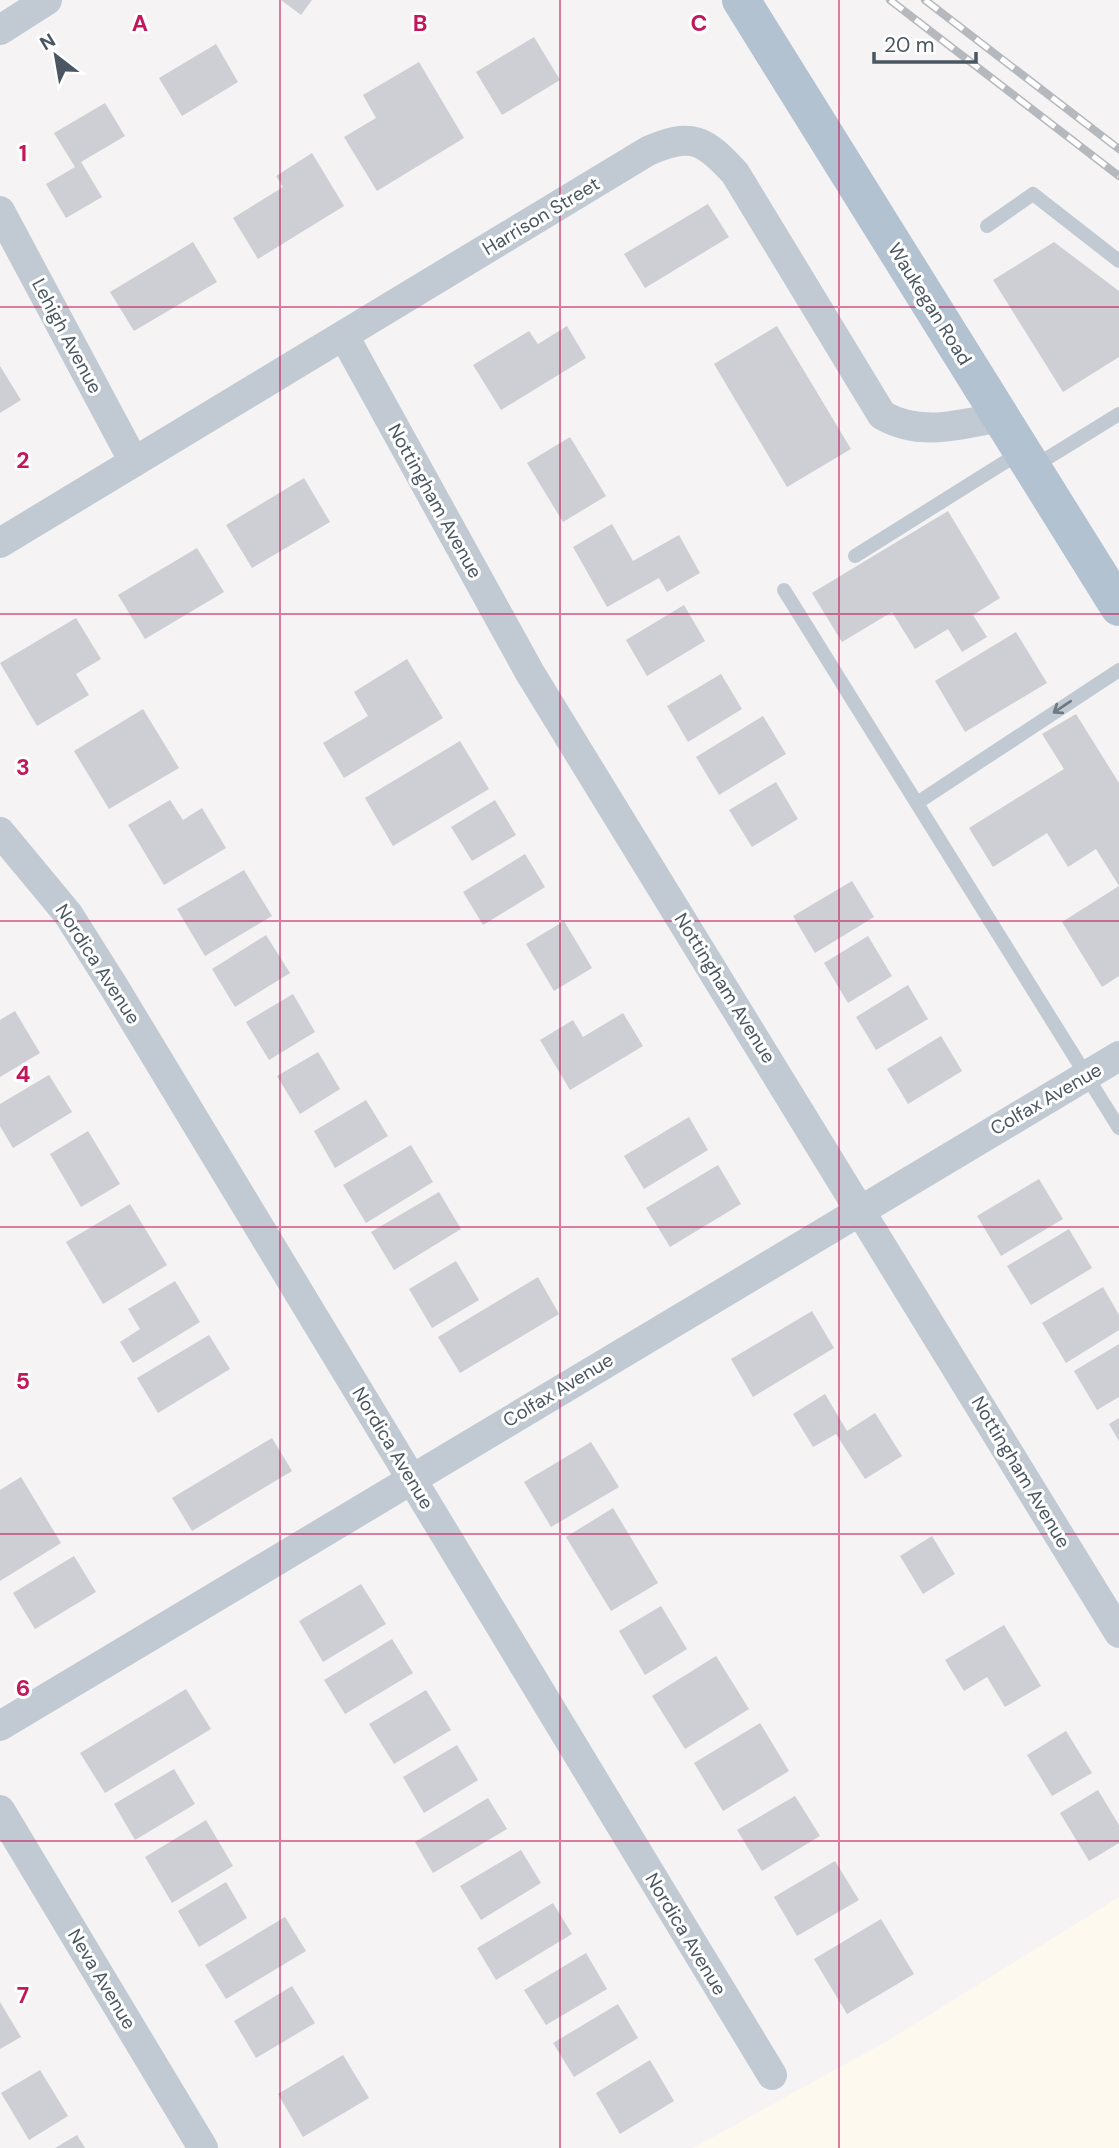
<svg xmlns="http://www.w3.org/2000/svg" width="1119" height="2148" font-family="'DM Sans',sans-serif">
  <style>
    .commercial { fill: #fdf9ef }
    .building { fill: #cdcfd5 }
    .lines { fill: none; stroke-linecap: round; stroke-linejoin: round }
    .service { stroke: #c1cad2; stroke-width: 14 }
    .minor { stroke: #c1cad2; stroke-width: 30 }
    .primary { stroke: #b3c2d1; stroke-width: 38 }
    .rail-casing { stroke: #b5b8bd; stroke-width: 8 }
    .rail { stroke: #fff; stroke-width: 5; stroke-dasharray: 16; stroke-linecap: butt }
    .oneway { stroke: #6e7983 }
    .grid { fill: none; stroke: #c2185b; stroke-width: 2; stroke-opacity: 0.55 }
    .labels { text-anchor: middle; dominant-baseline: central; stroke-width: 6; stroke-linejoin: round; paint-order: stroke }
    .street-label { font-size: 19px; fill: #4a5661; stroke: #fff }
    .grid-label { font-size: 23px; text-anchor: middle; font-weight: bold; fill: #c2185b; stroke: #fff; stroke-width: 6; stroke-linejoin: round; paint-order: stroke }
  </style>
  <rect width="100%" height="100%" fill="#f5f3f3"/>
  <path class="commercial" d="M1119 1897V2148H693L889 2040Z"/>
  <g class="building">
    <path d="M281 0H312L301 15Z"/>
    <path d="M534 37 560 80 502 115 476 72Z"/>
    <path d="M216 44 238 82 182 116 159 78Z"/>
    <path d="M419 62 464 138 377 191 344 137 376 118 363 95Z"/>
    <path d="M105 103 125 136 81 162 102 197 66 218 46 184 75 167 54 133Z"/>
    <path d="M312 153 344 206 258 259 233 218 283 187 276 176Z"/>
    <path d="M708 204 729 237 645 288 624 254Z"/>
    <path d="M193 242 217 282 134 331 110 292Z"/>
    <path d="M1054 242 1119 291V357L1063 392 993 280Z"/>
    <path d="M567 326 586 358 501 410 473 365 529 331 538 344Z"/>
    <path d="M777 326 851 449 787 487 714 364Z"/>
    <path d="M0 366 21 400 0 413Z"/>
    <path d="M570 437 606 496 563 522 527 463Z"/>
    <path d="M304 478 330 522 252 568 226 525Z"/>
    <path d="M948 511 1000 598 973 615 987 637 962 652 948 629 915 649 892 612 842 642 812 593Z"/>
    <path d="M612 524 633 561 679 535 700 573 667 592 659 578 607 607 573 547Z"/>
    <path d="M197 548 224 592 145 639 118 595Z"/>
    <path d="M684 605 705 641 647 676 626 640Z"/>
    <path d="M76 618 101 659 76 674 89 695 37 726 0 663Z"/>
    <path d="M1016 632 1047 683 965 732 935 681Z"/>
    <path d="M407 659 443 718 344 778 323 743 368 716 354 692Z"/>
    <path d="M721 674 742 709 688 742 667 706Z"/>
    <path d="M143 709 179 768 109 809 74 751Z"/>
    <path d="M1076 714 1119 783V976L1102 987 1062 922 1119 886 1096 849 1068 867 1047 833 993 867 969 828 1064 769 1042 734Z"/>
    <path d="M763 716 786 754 719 795 696 757Z"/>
    <path d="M460 741 489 789 393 846 365 798Z"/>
    <path d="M776 782 798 819 752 847 729 810Z"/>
    <path d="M170 800 183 820 202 808 226 848 164 885 128 825Z"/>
    <path d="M495 800 516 835 472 861 451 827Z"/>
    <path d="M525 854 545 887 483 925 463 892Z"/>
    <path d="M244 870 272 916 205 956 177 909Z"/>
    <path d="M852 881 874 917 815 953 793 916Z"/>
    <path d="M564 921 592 968 554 991 526 944Z"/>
    <path d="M266 935 290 973 235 1007 212 969Z"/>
    <path d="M868 936 892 976 848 1003 824 963Z"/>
    <path d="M908 985 928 1019 876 1050 856 1017Z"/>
    <path d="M293 994 315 1032 269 1060 246 1022Z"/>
    <path d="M15 1011 40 1053 0 1077V1020Z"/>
    <path d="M623 1013 643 1046 570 1090 540 1040 573 1020 583 1037Z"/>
    <path d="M941 1036 962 1071 908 1104 887 1069Z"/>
    <path d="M318 1052 340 1089 300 1114 277 1076Z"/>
    <path d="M49 1075 72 1112 13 1148 0 1126V1104Z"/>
    <path d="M366 1100 388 1136 335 1168 314 1131Z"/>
    <path d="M689 1117 708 1150 644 1189 624 1156Z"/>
    <path d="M88 1131 120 1184 81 1207 50 1154Z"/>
    <path d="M411 1145 433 1182 366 1223 343 1185Z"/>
    <path d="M718 1165 741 1204 670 1247 646 1208Z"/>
    <path d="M1039 1179 1063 1219 1001 1256 977 1216Z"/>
    <path d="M439 1192 461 1229 394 1270 371 1232Z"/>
    <path d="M130 1204 167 1265 103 1304 66 1242Z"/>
    <path d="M1069 1229 1092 1268 1031 1305 1007 1266Z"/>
    <path d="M456 1261 479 1300 432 1328 409 1289Z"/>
    <path d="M538 1277 559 1314 460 1373 438 1337Z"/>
    <path d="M175 1281 200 1322 133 1363 120 1342 140 1329 128 1309Z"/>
    <path d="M1103 1287 1119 1315V1330L1066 1363 1042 1323Z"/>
    <path d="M812 1311 834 1348 753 1397 731 1359Z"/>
    <path d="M209 1335 230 1369 158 1413 137 1378Z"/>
    <path d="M1119 1344V1397L1097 1410 1074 1371Z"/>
    <path d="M825 1394 847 1431 875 1413 902 1456 865 1479 836 1434 813 1447 793 1414Z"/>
    <path d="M1119 1418V1441L1109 1424Z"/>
    <path d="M272 1438 292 1471 192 1531 172 1498Z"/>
    <path d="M591 1442 619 1487 551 1527 524 1482Z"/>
    <path d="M21 1477 61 1543 0 1581V1490Z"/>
    <path d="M613 1508 658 1583 611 1611 566 1537Z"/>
    <path d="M932 1536 955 1574 923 1594 900 1556Z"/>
    <path d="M74 1556 96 1592 35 1629 13 1593Z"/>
    <path d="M361 1584 386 1624 323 1662 299 1621Z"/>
    <path d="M661 1606 687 1649 645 1675 619 1631Z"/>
    <path d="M1004 1625 1041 1686 1005 1707 987 1677 964 1691 945 1660Z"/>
    <path d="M392 1639 413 1673 345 1714 324 1680Z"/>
    <path d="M716 1656 749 1709 685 1749 652 1696Z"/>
    <path d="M186 1689 211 1729 105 1793 80 1753Z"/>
    <path d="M426 1690 451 1730 394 1764 369 1724Z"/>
    <path d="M760 1723 789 1771 723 1811 694 1763Z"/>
    <path d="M1066 1731 1092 1773 1052 1796 1027 1755Z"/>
    <path d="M457 1745 478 1780 424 1813 403 1777Z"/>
    <path d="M174 1769 195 1804 135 1840 114 1804Z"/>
    <path d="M1098 1790 1119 1825V1843L1089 1861 1060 1813Z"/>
    <path d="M795 1796 820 1836 762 1871 737 1830Z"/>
    <path d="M488 1798 507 1829 433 1873 415 1842Z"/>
    <path d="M206 1820 233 1866 172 1903 145 1857Z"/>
    <path d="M521 1850 541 1883 481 1920 460 1886Z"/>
    <path d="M835 1861 859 1900 797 1936 774 1897Z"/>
    <path d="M226 1882 247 1918 199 1947 178 1911Z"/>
    <path d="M553 1903 572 1934 496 1980 477 1948Z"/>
    <path d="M285 1917 306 1951 226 1999 205 1965Z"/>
    <path d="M881 1919 914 1974 847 2014 814 1959Z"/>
    <path d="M586 1953 607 1989 546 2025 524 1990Z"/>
    <path d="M292 1986 315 2023 256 2058 234 2021Z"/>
    <path d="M0 2002 21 2037 0 2049Z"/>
    <path d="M618 2004 638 2038 574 2077 553 2043Z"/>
    <path d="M343 2055 369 2098 303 2137 278 2094Z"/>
    <path d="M650 2060 674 2101 620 2134 596 2093Z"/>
    <path d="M40 2070 68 2116 29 2140 1 2093Z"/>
    <path d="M77 2135 85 2148H55Z"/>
  </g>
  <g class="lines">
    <g class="service">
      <path d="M987 226 1033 194 1119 261"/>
      <path d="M1033 467 1119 414"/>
      <path d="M855 556 1021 452"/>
      <path d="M784 590 1119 1128"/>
      <path d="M917 803 1119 670"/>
    </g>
    <g class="minor">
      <path d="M0 30 47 0"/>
      <path d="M0 211 134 462"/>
      <path d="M344 336 530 673 1119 1633"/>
      <path d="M0 543 648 151C691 132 704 139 735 173L882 415C920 437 959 425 1000 417"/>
      <path d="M0 832 68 914 114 987 772 2075"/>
      <path d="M0 1726 1119 1056"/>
      <path d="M0 1810 203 2148"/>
    </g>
    <path class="primary" d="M741 0 1119 607"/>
    <defs>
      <g id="rail">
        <path d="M890 0 1119 176"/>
        <path d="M925 0 1119 149"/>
      </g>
    </defs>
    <use href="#rail" class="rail-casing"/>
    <use href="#rail" class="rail"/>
  </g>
  <defs><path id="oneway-shaft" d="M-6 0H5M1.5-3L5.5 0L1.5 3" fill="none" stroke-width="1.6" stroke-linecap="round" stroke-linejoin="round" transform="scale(1.75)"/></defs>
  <use class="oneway" href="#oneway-shaft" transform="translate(1062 707) rotate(146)"/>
  <path class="grid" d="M280 0V2148M560 0V2148M839 0V2148M0 307H1119M0 614H1119M0 921H1119M0 1227H1119M0 1534H1119M0 1841H1119"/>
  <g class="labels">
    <g class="street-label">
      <text transform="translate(541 216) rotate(-31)">Harrison Street</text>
      <text transform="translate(930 304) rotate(58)">Waukegan Road</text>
      <text transform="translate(67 336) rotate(62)">Lehigh Avenue</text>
      <text transform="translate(435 501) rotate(61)">Nottingham Avenue</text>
      <text transform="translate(98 964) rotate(57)">Nordica Avenue</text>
      <text transform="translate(725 988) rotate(58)">Nottingham Avenue</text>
      <text transform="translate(1046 1099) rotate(-30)">Colfax Avenue</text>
      <text transform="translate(558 1390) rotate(-31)">Colfax Avenue</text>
      <text transform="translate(393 1448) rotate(59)">Nordica Avenue</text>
      <text transform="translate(1021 1472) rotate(59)">Nottingham Avenue</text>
      <text transform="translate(686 1934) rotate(59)">Nordica Avenue</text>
      <text transform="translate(102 1979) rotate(59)">Neva Avenue</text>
    </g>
  </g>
  <g class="grid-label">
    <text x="140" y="31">A</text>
    <text x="420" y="31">B</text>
    <text x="699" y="31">C</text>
    <text x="23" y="161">1</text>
    <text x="23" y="468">2</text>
    <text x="23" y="775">3</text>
    <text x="23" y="1082">4</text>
    <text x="23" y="1389">5</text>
    <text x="23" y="1696">6</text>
    <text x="23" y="2003">7</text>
  </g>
  <g transform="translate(56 56) rotate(329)" stroke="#ffffff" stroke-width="5" paint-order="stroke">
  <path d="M0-5L12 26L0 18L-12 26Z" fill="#4a5661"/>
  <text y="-10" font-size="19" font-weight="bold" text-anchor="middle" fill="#4a5661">N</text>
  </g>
  <path d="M874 52v10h102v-10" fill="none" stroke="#4a5661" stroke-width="3.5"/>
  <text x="884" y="52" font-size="21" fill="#4a5661" stroke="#ffffff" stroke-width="5" paint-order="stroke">20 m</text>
</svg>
